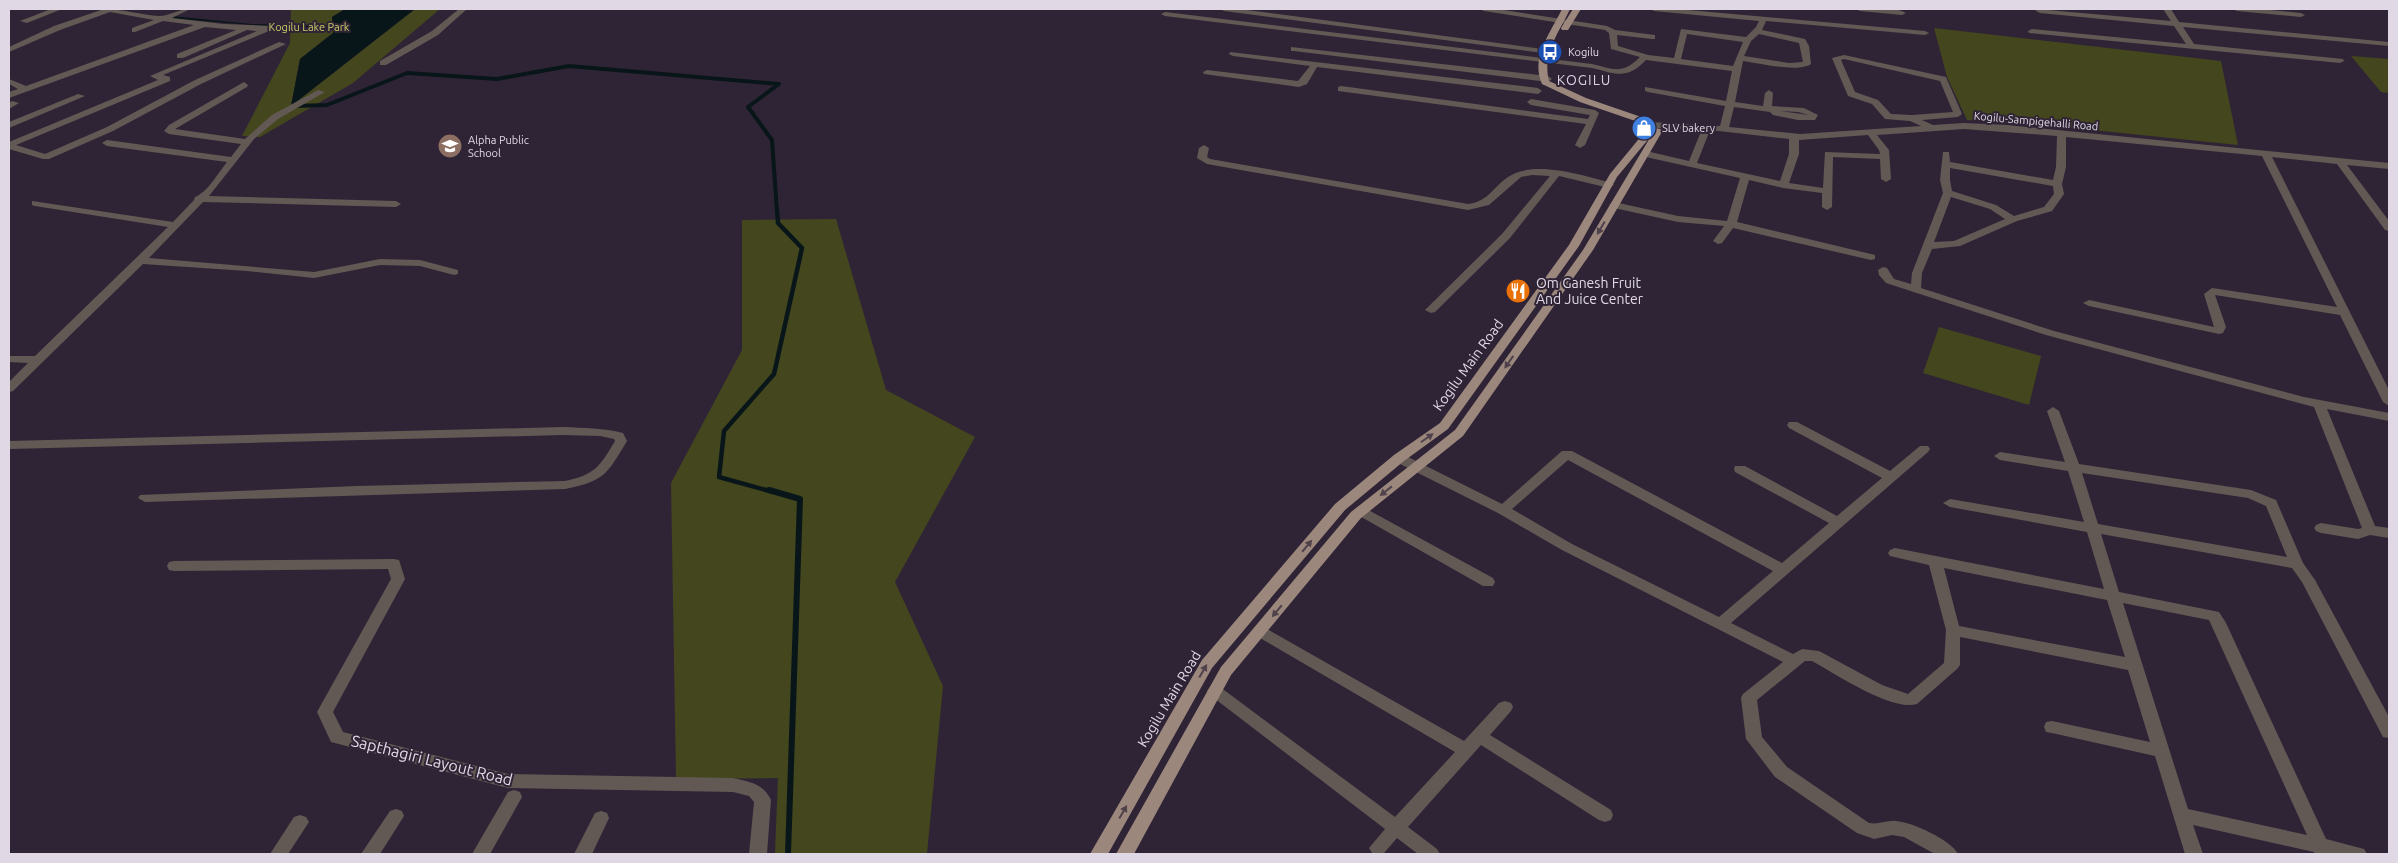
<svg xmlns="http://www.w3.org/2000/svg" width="2398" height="863" font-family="Ubuntu,sans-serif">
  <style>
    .green { fill: #44461d }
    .water { fill: #091619 }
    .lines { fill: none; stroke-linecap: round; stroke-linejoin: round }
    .stream-far2 { stroke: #091619; stroke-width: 4 }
    .stream-far1 { stroke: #091619; stroke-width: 4.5 }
    .stream { stroke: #091619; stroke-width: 6 }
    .minor { fill: #635954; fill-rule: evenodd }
    .major { fill: #9c877d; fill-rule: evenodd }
    .oneway { fill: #50424b }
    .labels { text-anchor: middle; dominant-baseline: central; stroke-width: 4; stroke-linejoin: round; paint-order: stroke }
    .far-park-label { font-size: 11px; fill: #cace67; stroke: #2f2436 }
    .far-poi-label { font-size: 11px; fill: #e0d9e5; stroke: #2f2436; text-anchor: start }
    .far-street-label { font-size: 11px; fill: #e0d9e5; stroke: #2f2436 }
    .far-quarter-label { font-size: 14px; letter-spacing: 1px; fill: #dacde4; stroke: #2f2436 }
    .poi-label { font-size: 14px; fill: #e0d9e5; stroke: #2f2436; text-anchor: start }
    .street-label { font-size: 14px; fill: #e0d9e5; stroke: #2f2436 }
    .near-street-label { font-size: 16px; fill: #e0d9e5; stroke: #2f2436 }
  </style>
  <rect width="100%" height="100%" fill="#2f2436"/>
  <g class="green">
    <path d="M291 9H345L332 17 333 33 300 59 291 106 415 9H440L353 83 260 137 242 136 290 43Z"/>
    <path d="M1934 28 2221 61 2238 145 2073 128 1967 120 1947 77Z"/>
    <path d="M2351 56 2389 59V93L2381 92Z"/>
    <path d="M836 219 886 390 975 437 895 582 943 686 927 854H775L778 778 676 779 671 483 742 350V220Z"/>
    <path d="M1939 327 2041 356 2029 405 1923 373Z"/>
  </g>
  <g class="water">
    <path d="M345 9H415L291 106 300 59 333 33 332 17Z"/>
    <path d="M172 16 252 24 290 25V28L166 18Z"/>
  </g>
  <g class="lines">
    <g class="stream-far2">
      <path d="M284 26 338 28"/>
      <path d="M294 106 327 105 407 73 497 79 569 66 779 84 748 107 772 140 777 212"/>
    </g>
    <path class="stream-far1" d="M773 492 719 477 724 431 774 374 802 248 778 223 777 210"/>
    <path class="stream" d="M769 490 800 499 788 854"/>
    <g class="minor">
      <path d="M51 9H62L27 23 20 21Z"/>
      <path d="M104 9C123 9 141 15 159 16 169 16 179 9 190 9L172 18 224 24 294 27 298 29 294 31H269L163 75 170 77V81L16 145 45 154 107 127 195 80 279 42 286 44 201 84 113 131 49 159H43L9 149V142L158 80 150 76 257 31 247 30 183 58H177V54L236 30 205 27 9 98V92L18 89 9 84V79L26 86 194 25 163 21 135 32H132V28L154 20 110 12 60 30 9 52V47L54 26Z"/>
      <path d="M459 9H467L438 35 386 65H380V61L432 31Z"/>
      <path d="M1220 9H1239L1550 50 1554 52 1550 54 1224 11Z"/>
      <path d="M1480 9H1497L1607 26 1615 30 1655 35V39H1652L1617 35 1618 46 1648 55 1674 58 1681 29 1746 37 1756 27 1759 21 1654 11 1650 9H1677L1925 31 1929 33 1925 35 1766 21 1762 30 1805 39 1809 46 1811 64C1798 73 1759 63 1743 61L1735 102 1763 106 1765 93 1769 90 1773 93 1772 106 1804 108 1818 115 1815 120H1798L1773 115 1770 112 1734 107 1729 127 1800 134 1921 126 1910 121 1885 119 1872 104 1848 96 1832 58 1844 55 1946 77 1962 114 1958 117 1922 120 1933 125 1964 123 2007 125 2389 163V169L2347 165 2389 221V231L2385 230 2337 164 2272 157 2389 390V406L2383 402 2340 315 2215 295 2226 327 2223 333 2219 334 2089 306 2083 303 2089 300 2214 327 2204 294 2212 288 2337 307 2262 156 2066 137V167L2062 184 2064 194 2052 211 2017 221 1960 246 1932 249 1922 273 1921 288 2054 331 2304 397 2389 413V421L2327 409 2375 526 2389 528V538L2370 535 2358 539 2321 533 2316 531 2314 528 2316 525 2321 523 2358 529 2362 528 2314 407 2046 335 1886 283 1879 275 1878 270 1883 267 1887 268 1894 279 1911 284 1912 273 1943 193 1940 180 1943 152H1949L1950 162 2053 180 2056 167 2057 136 1964 129 1877 135 1889 150 1891 179 1886 182 1881 179 1880 159 1833 157 1832 207 1827 210 1822 207V193L1783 188 1749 180 1737 222 1875 255V259L1871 260 1733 228 1722 243 1718 244 1713 241 1724 226 1678 222 1614 208 1609 205 1614 202 1678 216 1727 221 1740 178 1646 157 1641 154 1646 151 1689 161 1702 129 1651 128 1647 125 1651 122 1720 126 1725 106 1648 92 1645 91V87L1726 101 1732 71 1646 60C1627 80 1616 74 1592 68L1165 16 1161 14 1165 12 1592 64C1614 69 1622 75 1640 57L1611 49 1609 33 1605 30 1484 11ZM1687 34 1743 42 1733 66 1681 59ZM1759 34 1799 43 1803 62 1789 63 1744 56 1751 41ZM1844 59 1940 81 1953 112 1912 115 1891 114 1878 100 1855 92 1841 60ZM1780 111 1798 112 1809 115ZM1710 130 1789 139V154L1780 181 1697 163ZM1868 135 1879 150 1880 154 1825 152 1823 188 1789 183 1799 154V140ZM1950 168 2053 186 2054 194 2044 207 2014 216 1996 205 1952 191 1950 180ZM1951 197 1990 209 2005 219 1954 241 1934 242Z"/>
      <path d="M1856 9C1870 8 1894 6 1906 13L1902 15 1860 11Z"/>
      <path d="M2037 9 2171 21 2163 9H2171L2179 22 2389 42V46L2183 27 2194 44 2343 59 2344 61 2340 63 2029 33 2028 31 2032 29 2186 44 2174 26 2040 13 2036 11Z"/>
      <path d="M2233 9H2259L2301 13 2305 15 2301 17 2237 11Z"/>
      <path d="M1291 47 1548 76 1552 79 1548 82 1294 51H1291Z"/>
      <path d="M1230 52 1538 88 1542 91 1538 94 1317 67 1307 84 1299 87 1204 74 1203 72 1207 70 1298 81 1310 66 1233 56 1229 54Z"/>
      <path d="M244 82 248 85 247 87 175 129 245 139 272 115 318 90 325 92 278 119 254 139 209 196 396 201 401 204 396 207 203 202 149 258 314 272 380 259 420 260 458 270V274L454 275 420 266 380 265 314 278 247 271 143 264 13 391 9 392V382L28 363 9 362V356H35L168 227 35 206 32 205V201L173 222 194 200 195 197C208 192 218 173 227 162L107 146 102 143 107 140 231 157 241 144 169 134 164 131 169 125Z"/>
      <path d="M1341 86 1588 119 1590 115 1531 105 1527 102 1531 99 1595 110 1599 113 1585 145 1580 148 1575 145 1586 124 1338 91V87Z"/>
      <path d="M78 94 85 96 9 128V122Z"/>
      <path d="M12 101 19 103 9 109V103Z"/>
      <path d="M1204 145 1209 148 1207 157 1210 159 1468 204C1488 202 1493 187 1508 177 1535 159 1584 176 1612 183L1614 185 1609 188 1559 176 1510 238 1435 312 1431 313 1425 310 1427 308 1502 234 1550 176 1532 175 1521 177 1489 205 1468 210 1207 164 1197 158 1199 148Z"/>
      <path d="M2053 407 2059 411 2079 464 2251 490 2276 500 2303 563 2315 580 2389 717V738L2383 737 2302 582 2292 568 2101 534 2119 592 2219 612 2226 623 2326 839 2364 849 2367 854H2315L2314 852 2193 825 2203 854H2185L2155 756 2052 733 2046 732 2044 727 2046 722 2052 721 2150 742 2128 670 1960 637V665L1957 669 1917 704C1892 712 1834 673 1812 661H1805L1757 700 1762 737 1787 767 1869 823C1879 825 1887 820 1896 821 1912 822 1951 840 1958 854H1935L1904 837 1892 835 1874 839 1857 833 1775 777 1746 739 1741 698 1743 694 1783 662 1562 550 1498 513 1394 461 1393 458 1399 454 1404 455 1502 504 1562 451H1572L1782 563 1829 523 1735 472 1734 469 1735 466H1745L1837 516 1882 478 1789 428 1787 425 1789 422H1797L1890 471 1920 446H1928L1930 449 1928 452 1731 623 1793 654 1802 649 1819 651 1882 685 1908 694 1944 663 1946 630 1929 565 1890 556 1888 553 1890 550 1895 548 2104 589 2087 532 1950 507 1943 503 1950 499 2084 522 2068 471 2000 460 1994 456 2000 452 2065 462 2047 411ZM1568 460 1773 571 1719 617 1572 544 1512 509ZM2082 473 2248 498 2266 506 2287 557 2098 524ZM1944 568 2107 600 2125 657 1959 626ZM2123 603 2209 620 2307 835 2188 809Z"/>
      <path d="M563 427C584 428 603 428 623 433L627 441C607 474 605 481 565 489L145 502 138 498 140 495 357 486 565 481C595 475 600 466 615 441L614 439 600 436 563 435 9 449V441Z"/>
      <path d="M1361 506 1493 578 1495 582 1493 586H1483L1356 514 1354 511 1356 508Z"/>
      <path d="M394 559 399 560 405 579 333 712 343 732 508 774 733 778C749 782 763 783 771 800L767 854H749L754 802 749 796 733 792 508 788 331 742 317 712 391 579 388 569 174 571 169 570 167 566 169 562 174 561Z"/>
      <path d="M1260 625 1464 741 1499 703 1505 701 1511 703 1513 707 1511 711 1490 735 1611 810 1613 815 1611 820 1605 822 1599 820 1481 745 1408 827 1437 849 1440 854H1418L1397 838 1384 853H1372L1369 848 1385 829 1210 695 1207 691 1210 687 1215 685 1220 687 1395 817 1455 752 1255 635 1253 631 1255 627Z"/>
      <path d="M514 790 520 792 522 797 490 854H472L508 792Z"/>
      <path d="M396 809 402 811 404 816 380 854H361L390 811Z"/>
      <path d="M601 811 607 813 609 818 592 854H574L595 813Z"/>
      <path d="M300 815 306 817 309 822 288 854H270L294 817Z"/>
    </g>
    <g class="major">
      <path d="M1562 9H1570C1559 33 1542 53 1549 81L1586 98 1650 120 1656 128 1663 130 1593 250 1463 436 1361 518 1231 675 1134 854H1116L1221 667 1351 512 1455 430 1583 250 1651 136 1617 177 1579 246 1448 429 1404 461 1345 510 1212 668 1108 854H1090L1202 660 1335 504 1394 455 1440 423 1569 245 1610 174 1647 129 1644 124 1580 102 1542 84C1530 58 1551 32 1562 9Z"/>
      <path d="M1573 9H1581L1568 30H1562L1561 28Z"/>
    </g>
  </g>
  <defs><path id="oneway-solid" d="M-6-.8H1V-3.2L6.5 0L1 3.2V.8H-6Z" transform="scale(1.25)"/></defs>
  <g class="oneway">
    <use href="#oneway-solid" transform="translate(1601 228) rotate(120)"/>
    <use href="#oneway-solid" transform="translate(1509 362) rotate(125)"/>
    <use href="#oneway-solid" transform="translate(1427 438) rotate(-35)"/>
    <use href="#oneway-solid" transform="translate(1386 491) rotate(142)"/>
    <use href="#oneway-solid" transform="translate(1307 546) rotate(-50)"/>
    <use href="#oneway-solid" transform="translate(1277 611) rotate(130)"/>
    <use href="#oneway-solid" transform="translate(1203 671) rotate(-60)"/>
    <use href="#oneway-solid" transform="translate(1123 812) rotate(-60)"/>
  </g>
  <defs>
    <symbol id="bus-disc" viewBox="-11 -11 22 22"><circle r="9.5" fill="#1a4fb4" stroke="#2f2436"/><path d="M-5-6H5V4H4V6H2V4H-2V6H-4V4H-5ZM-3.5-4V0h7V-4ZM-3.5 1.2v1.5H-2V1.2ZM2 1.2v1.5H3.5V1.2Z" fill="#fff"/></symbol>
    <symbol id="shop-disc" viewBox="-11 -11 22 22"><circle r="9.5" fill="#3f7fe0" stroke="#2f2436"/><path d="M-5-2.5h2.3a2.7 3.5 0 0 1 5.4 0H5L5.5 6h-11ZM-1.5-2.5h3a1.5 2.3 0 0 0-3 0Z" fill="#fff"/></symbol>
    <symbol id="school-disc" viewBox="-11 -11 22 22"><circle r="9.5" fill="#8d6e63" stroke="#2f2436"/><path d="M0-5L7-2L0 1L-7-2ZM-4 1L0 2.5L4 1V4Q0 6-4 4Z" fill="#fff"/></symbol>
    <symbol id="restaurant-disc" viewBox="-11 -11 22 22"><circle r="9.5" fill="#e8710a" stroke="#2f2436"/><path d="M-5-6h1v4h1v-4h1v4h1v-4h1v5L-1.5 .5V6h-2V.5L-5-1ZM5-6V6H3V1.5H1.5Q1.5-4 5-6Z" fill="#fff"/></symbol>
  </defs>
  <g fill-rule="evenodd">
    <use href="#bus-disc" x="1536" y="38" width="28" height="28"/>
    <use href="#shop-disc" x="1630" y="114" width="28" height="28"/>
    <use href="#school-disc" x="436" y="132" width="28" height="28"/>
    <use href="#restaurant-disc" x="1504" y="277" width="28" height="28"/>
  </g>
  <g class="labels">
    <g class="far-park-label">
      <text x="309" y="27">Kogilu Lake Park</text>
    </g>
    <g class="far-poi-label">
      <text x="1568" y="52">Kogilu</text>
      <text x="1662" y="128">SLV bakery</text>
      <text x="468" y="140">Alpha Public<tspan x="468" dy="13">School</tspan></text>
    </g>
    <g class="far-street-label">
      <text transform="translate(2036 121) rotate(5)">Kogilu-Sampigehalli Road</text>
    </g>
    <g class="far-quarter-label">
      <text x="1584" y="80">KOGILU</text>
    </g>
    <g class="poi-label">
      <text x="1536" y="283">Om Ganesh Fruit<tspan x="1536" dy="16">And Juice Center</tspan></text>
    </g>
    <g class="street-label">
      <text transform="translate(1468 365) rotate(-54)">Kogilu Main Road</text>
      <text transform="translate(1169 699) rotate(-59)">Kogilu Main Road</text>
    </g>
    <g class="near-street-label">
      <text transform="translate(432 760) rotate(14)">Sapthagiri Layout Road</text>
    </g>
  </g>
  <rect width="2398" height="863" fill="none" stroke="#e0d9e5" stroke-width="20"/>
</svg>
